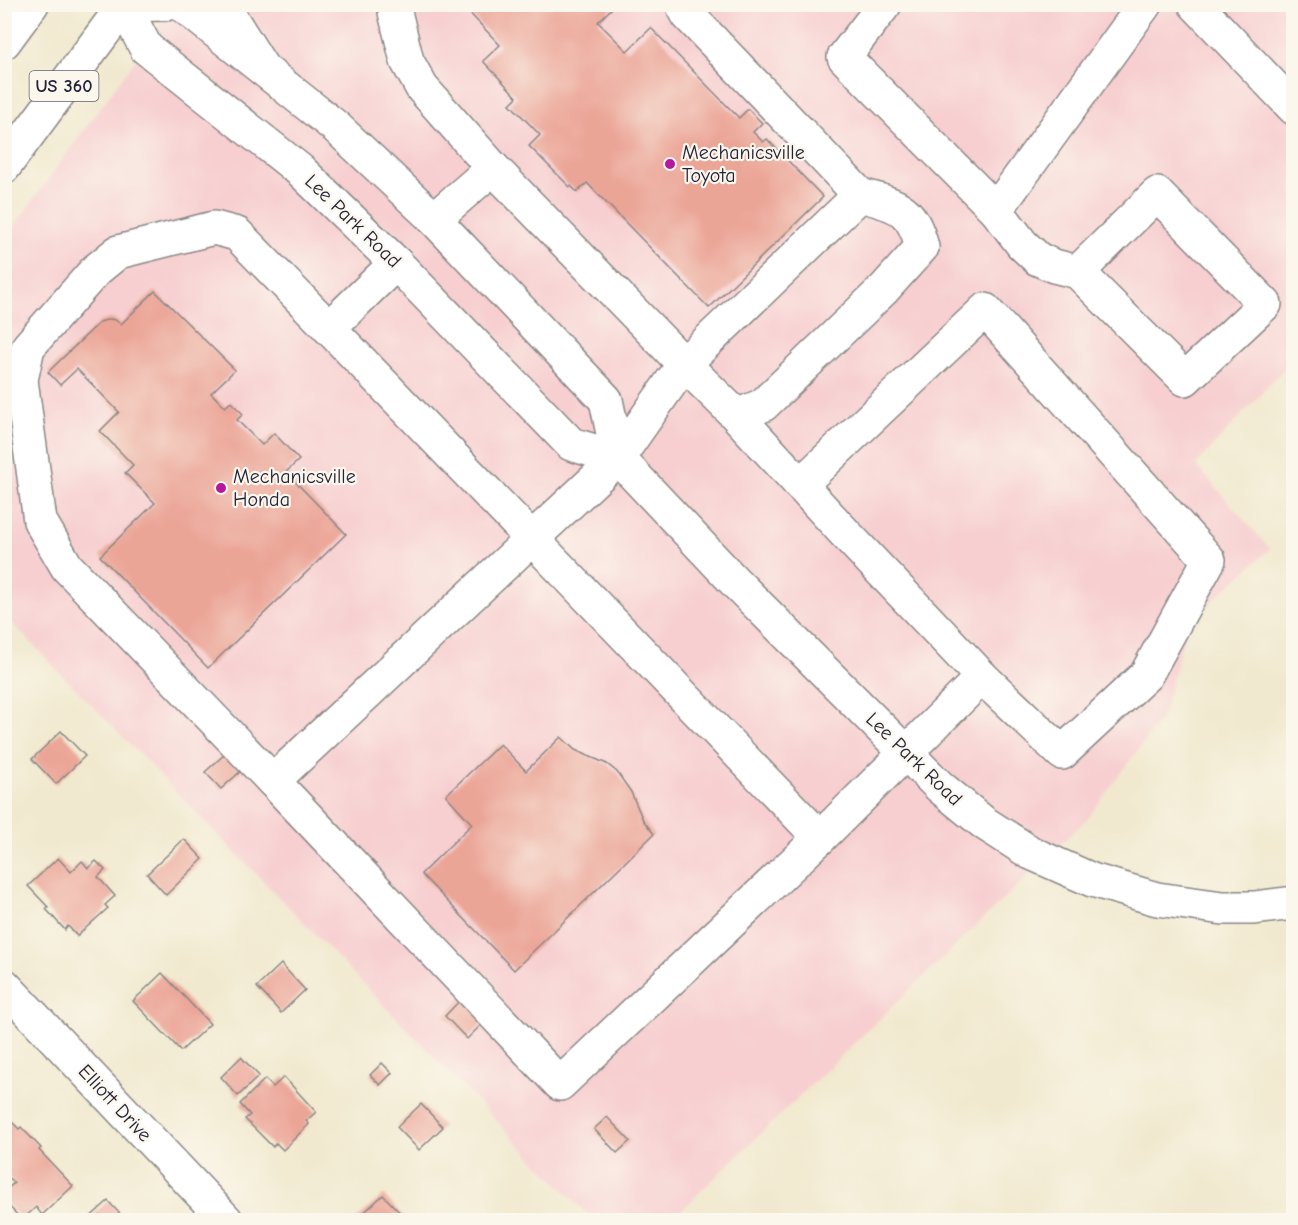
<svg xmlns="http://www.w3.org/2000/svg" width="1298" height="1225" font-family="'Comic Neue',sans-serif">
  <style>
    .built { fill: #f7cfd0 }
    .building { fill: #eba597 }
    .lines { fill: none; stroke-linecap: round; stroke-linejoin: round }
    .minor-casing { stroke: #8a8685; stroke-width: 36 }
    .highway-casing { stroke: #8a8685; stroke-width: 36 }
    .minor { stroke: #fff; stroke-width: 33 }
    .highway { stroke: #fff; stroke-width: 33 }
    .poi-dot { fill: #b5179e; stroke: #fbf7ec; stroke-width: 2 }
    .labels { text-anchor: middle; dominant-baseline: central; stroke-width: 4.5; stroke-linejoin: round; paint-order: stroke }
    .shield { fill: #fbf7ec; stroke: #636270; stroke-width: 1.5 }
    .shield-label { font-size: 18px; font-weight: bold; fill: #22223b }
    .poi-label { font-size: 20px; fill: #22223b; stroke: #fbf7ec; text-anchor: start }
    .street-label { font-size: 20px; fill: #22223b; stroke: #fbf7ec }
  </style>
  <rect width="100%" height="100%" fill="#fbf7ec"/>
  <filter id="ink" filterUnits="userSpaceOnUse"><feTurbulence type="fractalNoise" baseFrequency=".0167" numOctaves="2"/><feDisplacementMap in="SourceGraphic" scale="12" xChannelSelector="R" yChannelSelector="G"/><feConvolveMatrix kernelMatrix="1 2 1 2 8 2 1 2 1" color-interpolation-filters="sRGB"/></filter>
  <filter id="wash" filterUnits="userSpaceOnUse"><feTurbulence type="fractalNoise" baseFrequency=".008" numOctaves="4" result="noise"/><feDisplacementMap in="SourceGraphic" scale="24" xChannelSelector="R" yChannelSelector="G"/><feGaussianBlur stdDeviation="1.35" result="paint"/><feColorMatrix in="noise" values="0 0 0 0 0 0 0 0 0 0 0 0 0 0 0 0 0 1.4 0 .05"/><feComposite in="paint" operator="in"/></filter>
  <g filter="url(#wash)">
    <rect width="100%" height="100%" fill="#f1e9cf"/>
    <path class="built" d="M175 5H1293V359L1196 465 1270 549 1188 623 1162 717 1088 818 671 1220H593L5 616V239Z"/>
    <g id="blocks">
      <g class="building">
        <path d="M461 4H616L598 22 627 51 651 28 739 118 748 109 762 123 753 132 763 142 767 139 823 197 709 308 587 183 577 192 571 186 570 187 529 146 540 135 510 104 517 97 483 61 500 45Z"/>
        <path d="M155 291 235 370 211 393 225 407 231 402 243 414 237 420 262 445 274 433 299 460 286 472 346 534 208 668 100 556 155 503 125 473 133 465 100 431 119 412 77 369 60 385 48 372 100 322 110 319 115 320 121 324Z"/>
        <path d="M61 731 85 756 56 784 32 759Z"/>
        <path d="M561 737 575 750 607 764 617 772 631 792 643 820 654 834 514 970 421 874 472 824 446 795 500 744 526 771Z"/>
        <path d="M226 753 242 770 221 789 205 772Z"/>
        <path d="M184 839 203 859 166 895 147 874Z"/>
        <path d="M58 858 71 872 82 861 88 868 96 861 105 870 98 877 115 896 105 905 108 908 77 936 68 926 65 930 46 909 48 907 28 886Z"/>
        <path d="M281 964 305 990 281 1013 257 987Z"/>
        <path d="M162 973 210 1024 181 1051 133 1001Z"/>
        <path d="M464 996 486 1020 467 1039 445 1016Z"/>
        <path d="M241 1057 259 1076 238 1096 221 1077Z"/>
        <path d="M382 1063 392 1073 380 1085 370 1075Z"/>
        <path d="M284 1077 316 1112 306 1121 309 1124 283 1150 276 1143 273 1147 245 1119 250 1115 240 1104 265 1079 273 1087Z"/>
        <path d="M421 1104 443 1127 419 1150 397 1127Z"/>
        <path d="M607 1117 630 1141 617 1153 594 1129Z"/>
        <path d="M11 1121 19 1129 21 1127 41 1148 39 1150 73 1186 42 1215 36 1207 22 1220 4 1201V1192L14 1183 7 1176 4 1178V1127Z"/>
        <path d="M383 1195 407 1220H356Z"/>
        <path d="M108 1201 122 1216 116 1220H87Z"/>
      </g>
    </g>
  </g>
  <g filter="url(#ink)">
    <use href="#blocks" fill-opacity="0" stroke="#8a8685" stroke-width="1.5"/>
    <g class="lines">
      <defs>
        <g id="minor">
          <path d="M123 4 146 48 301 171 396 263 571 444 618 458 736 583 940 787 984 823 1031 853 1092 880 1157 899 1223 908H1254L1294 903"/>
          <path d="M181 4 336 127 434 219 606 400 618 458"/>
          <path d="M396 4 395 12 407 61 422 88 493 168 434 219"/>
          <path d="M885 4 844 57 996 210 1022 244 1038 259 1054 266 1078 272 1185 379 1265 304 1157 194 1078 272"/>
          <path d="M1195 4 1294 108"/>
          <path d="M124 5 166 4"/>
          <path d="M996 210 1145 4"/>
          <path d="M396 263 329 328 820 838 982 677 844 532 737 416 684 364 493 168"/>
          <path d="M329 328 237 234 214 228 118 252 96 270 28 347 21 380 40 521 67 567 273 781 618 458 684 364 860 195 688 15 682 4"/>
          <path d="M737 416 763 405 884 289 922 247C912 207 897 205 860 195"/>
          <path d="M800 485 985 310 1209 560 1146 675 1062 753 982 677"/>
          <path d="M273 781 560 1084 820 838"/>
          <path d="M4 985 226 1220"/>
        </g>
        <g id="highway">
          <path d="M222 4 263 69"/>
          <path d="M4 42 32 4"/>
          <path d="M4 167 125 4"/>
        </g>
      </defs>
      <use href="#minor" class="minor-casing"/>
      <use href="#highway" class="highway-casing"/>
      <use href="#minor" class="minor"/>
      <use href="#highway" class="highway"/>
    </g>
  </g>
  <g class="poi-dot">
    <circle cx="670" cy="164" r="6"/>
    <circle cx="221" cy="488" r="6"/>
  </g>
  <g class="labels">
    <rect class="shield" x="29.5" y="71" width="69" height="30" rx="4.5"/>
    <g class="shield-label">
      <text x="64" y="86">US 360</text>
    </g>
    <g class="poi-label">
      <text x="682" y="152">Mechanicsville<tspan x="682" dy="23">Toyota</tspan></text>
      <text x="233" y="476">Mechanicsville<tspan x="233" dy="23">Honda</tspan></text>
    </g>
    <g class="street-label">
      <text transform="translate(353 221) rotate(44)">Lee Park Road</text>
      <text transform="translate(914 759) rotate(44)">Lee Park Road</text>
      <text transform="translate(115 1103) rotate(47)">Elliott Drive</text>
    </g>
  </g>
  <rect width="1298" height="1225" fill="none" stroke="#fbf7ec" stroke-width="24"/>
</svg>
